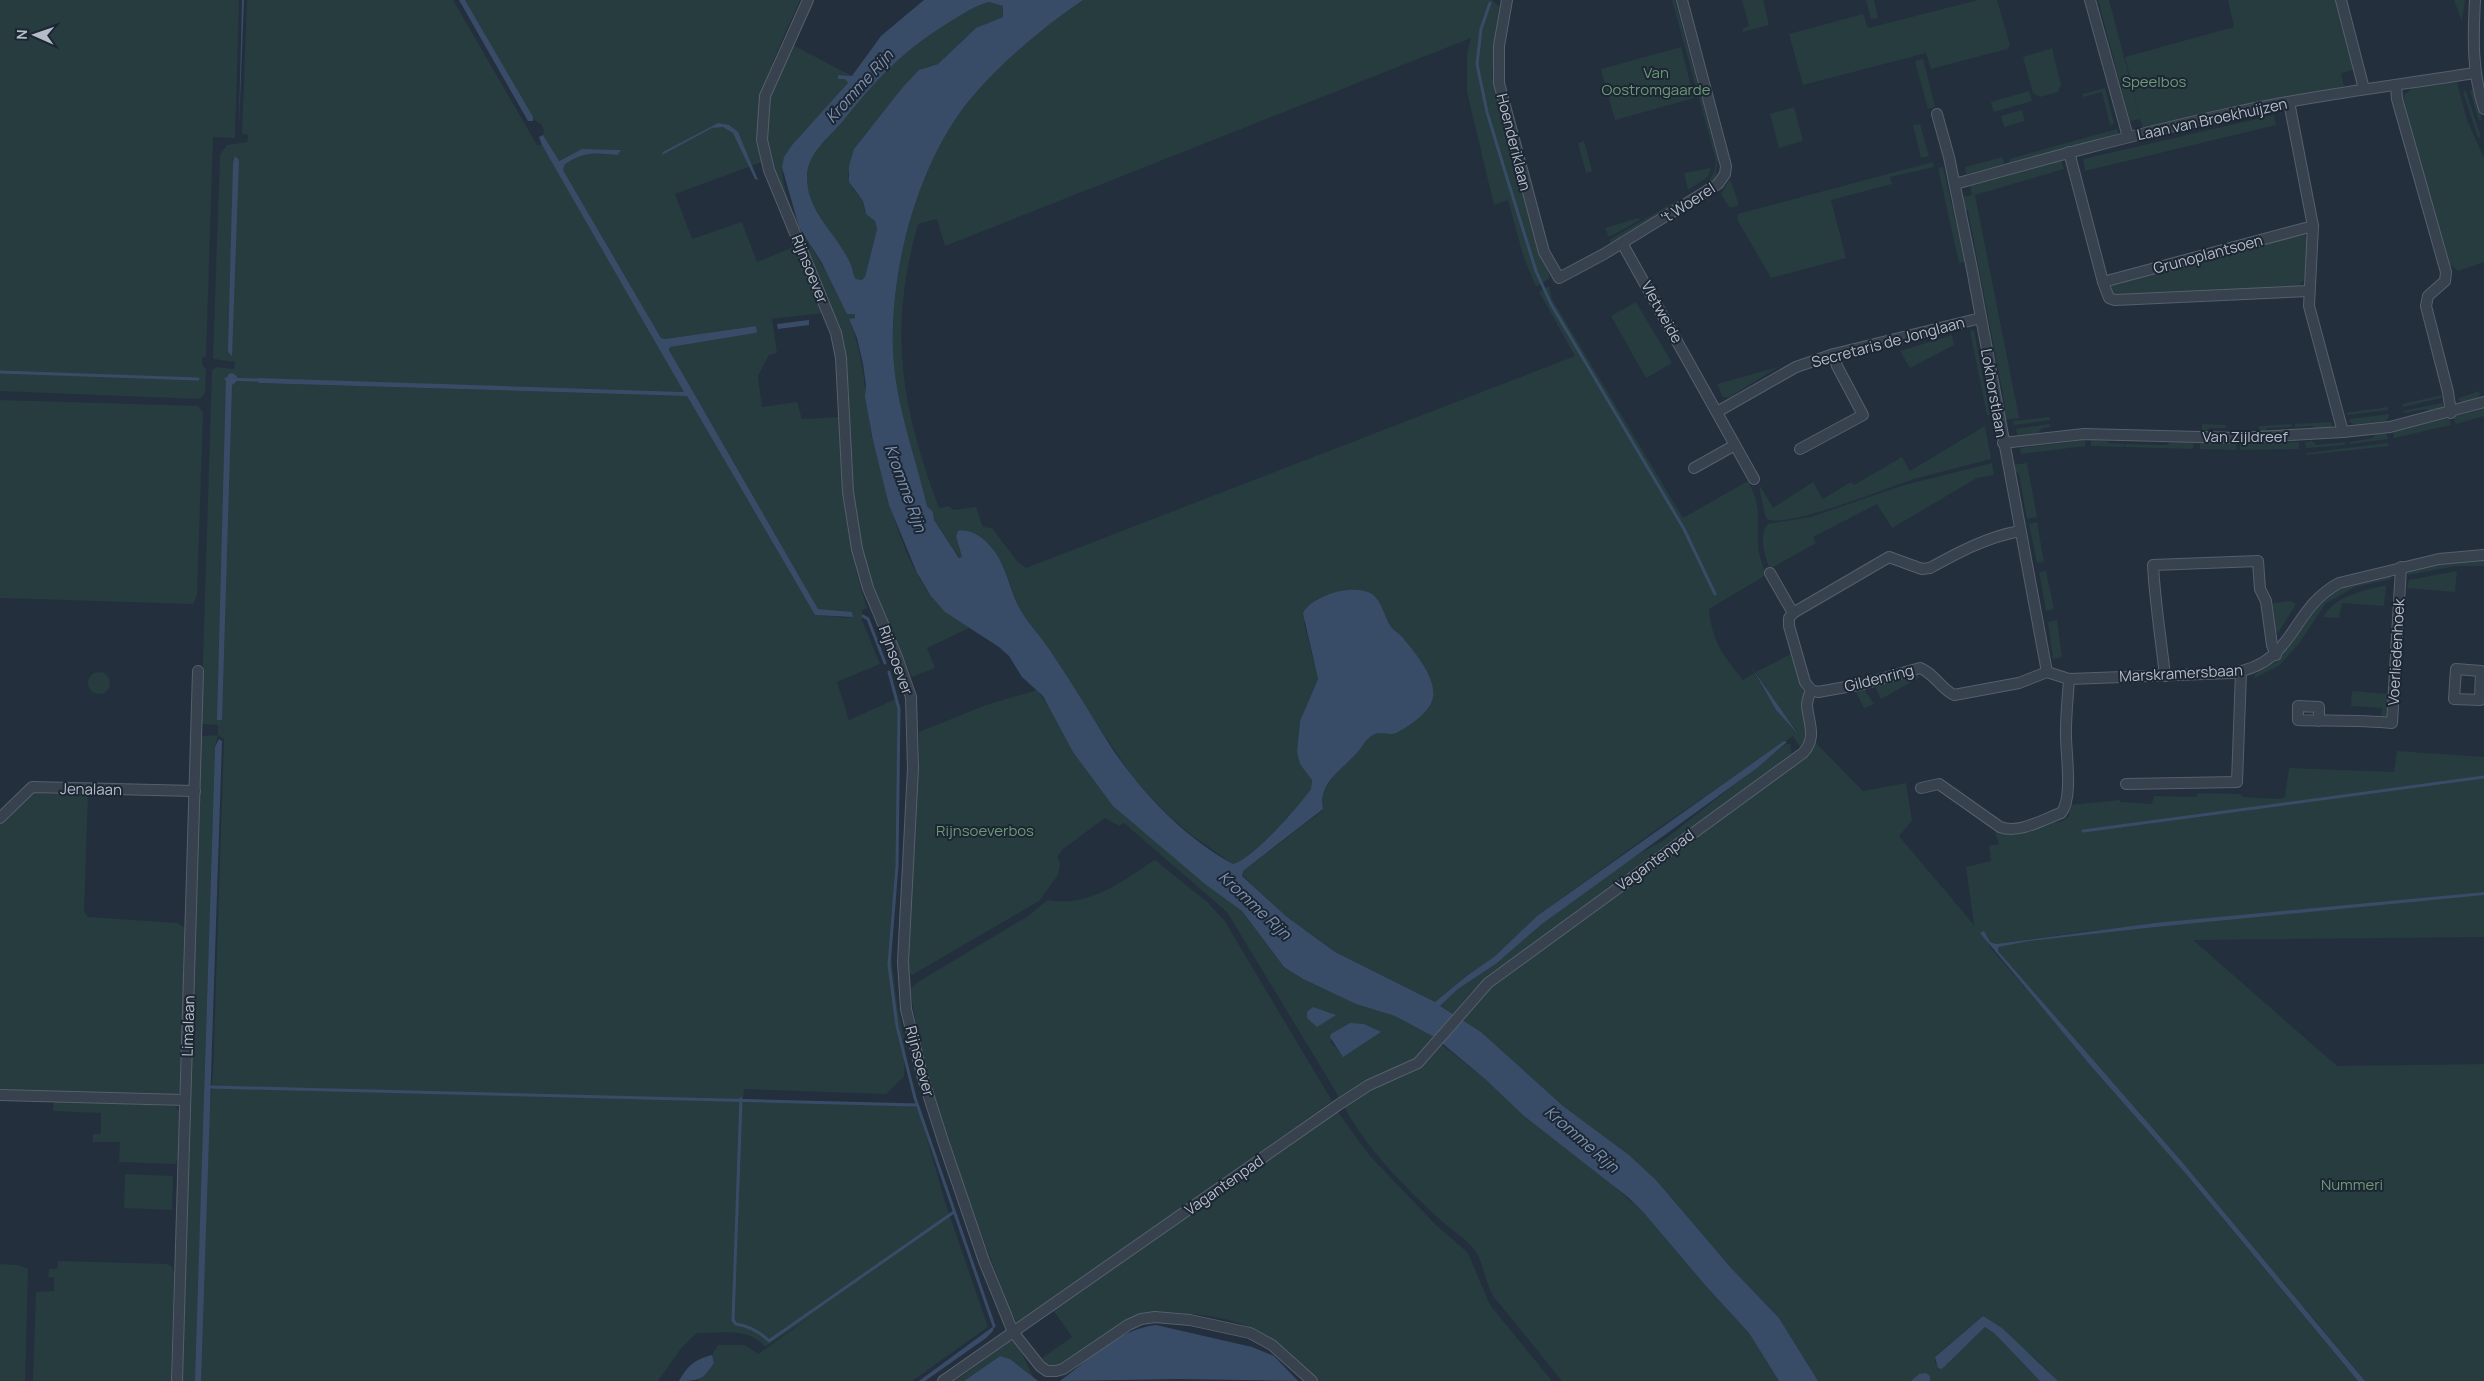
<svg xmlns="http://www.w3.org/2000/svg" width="2484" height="1381" font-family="Manrope,sans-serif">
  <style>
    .green { fill: #263c3f; fill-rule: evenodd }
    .water { fill: #394c67; fill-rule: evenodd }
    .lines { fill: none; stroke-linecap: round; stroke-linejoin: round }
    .stream { stroke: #394c67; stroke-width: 3 }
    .minor-casing { stroke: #565f6c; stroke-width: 12 }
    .minor { stroke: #38414e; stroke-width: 10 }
    .labels { text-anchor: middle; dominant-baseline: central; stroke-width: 4; stroke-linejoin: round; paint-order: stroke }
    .park-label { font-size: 15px; fill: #6b9a76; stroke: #1d2633 }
    .street-label { font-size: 15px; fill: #b4bcc9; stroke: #1d2633 }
    .water-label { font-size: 16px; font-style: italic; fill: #7c92b1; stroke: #1d2633 }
  </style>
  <rect width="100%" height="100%" fill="#242f3e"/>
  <g class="green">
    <path d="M0 0H239L235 138 213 137 206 356 202 358V364L206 370 205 393 199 399 0 391Z"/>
    <path d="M247 0H453L537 145H542L556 168 685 392 257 379 259 383 687 396 815 615 850 618 834 611 818 609 669 350 670 347 757 328 756 326 665 339 661 338 563 170 565 164C586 151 594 153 618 155L621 150 582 149 558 161 543 135 544 130 541 124 534 120 465 0H800C778 52 746 104 762 162L675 194 692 239 742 222 757 262 796 246 823 313 772 319 777 353 769 355 758 376 762 407 797 402 802 419 840 417C840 485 846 543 867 608L862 610V620L880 664 837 682 849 720 898 698V867L891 955 897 1004 905 1042 904 1077 886 1094 744 1089 743 1099 915 1106 919 1111 945 1202 988 1327 912 1381H697L709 1371 714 1363 712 1355 718 1345H745L758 1354 810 1317 765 1347C750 1327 720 1333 697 1333L682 1347 658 1381H180L201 736 218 735V725L201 724 212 370 217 367 234 369 235 362 213 359 220 155 227 145 247 142 249 135 242 134ZM218 735 224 739 213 1073 209 1116 204 1097 215 747Z"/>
    <path d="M1083 0H1492L1499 6 1492 76 1533 229 1550 278 1536 287 1523 255 1508 200 1494 205 1467 92V54L1471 38 945 246 937 219 918 224C888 331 901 406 939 508L949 506 953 510 976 507 983 527 992 528 1017 561 1026 568 1575 356 1539 292 1549 286 1552 299 1683 518 1748 481C1764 511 1755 522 1759 552 1760 559 1764 568 1766 575L1709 609C1712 642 1723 655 1743 680L1754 673 1776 710 1799 733 1780 710 1756 672 1791 654 1804 694 1808 741 1801 749 1793 736 1653 832 1537 916 1494 957 1468 975 1435 1002 1335 952 1287 917 1242 875 1243 871 1323 810C1318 784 1340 771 1355 755 1362 748 1364 739 1373 735 1380 731 1388 736 1395 733 1400 731 1406 725 1411 722 1453 693 1420 656 1393 630 1384 621 1383 606 1374 597 1360 583 1332 593 1317 599L1304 623 1318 679 1300 721 1297 752 1312 780 1311 789C1299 806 1251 860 1233 864L1190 834 1164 811 1134 779 1019 609 1003 565 994 551 958 546 963 557 960 558 934 520 933 512 927 506C915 454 895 404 893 350 890 268 918 161 972 97 1004 60 1042 28 1083 0Z"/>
    <path d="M1672 0H1675L1718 160 1715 179 1688 199 1686 196C1703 186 1715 181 1716 160Z"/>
    <path d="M1742 0H1763L1769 25 1743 32V28L1749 26Z"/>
    <path d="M1866 0H1874L1878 18 1871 19Z"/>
    <path d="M1978 0H1997L2010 45 2007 49 1931 69 1926 53 1803 85 1789 34 1863 14 1868 28Z"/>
    <path d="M2098 0H2109L2140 118 2125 57 2234 27 2228 0H2336L2353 70 2341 73 2344 86 2143 129 2140 119 2130 121Z"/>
    <path d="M2454 0H2465L2462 21Z"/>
    <path d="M989 2 1003 6 1004 17 987 23 965 38 938 64 924 68 902 88 854 149 848 176 853 189 863 201 865 212 875 221 877 229 865 277 862 280 856 279C853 275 853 269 851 265 837 235 807 213 807 177 807 153 829 138 843 121 877 79 901 52 948 23 961 15 974 6 989 2Z"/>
    <path d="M791 44 852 76 839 75 838 78 845 79 848 83C831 110 802 127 786 155 766 188 834 285 855 313V318L849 319C865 358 865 398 872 438 875 453 881 467 884 482 897 532 919 607 971 627L927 648 935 668 912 677 871 585 863 561 851 496 845 363 815 274 767 151 766 111 768 99Z"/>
    <path d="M1681 47 1694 98 1615 120 1601 69Z"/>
    <path d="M2052 48 2061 85 2058 92 2040 97 2033 93 2023 57Z"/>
    <path d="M1923 59 1935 107 1928 109 1915 61Z"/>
    <path d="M2457 82 2467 120 2484 158V262L2458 271 2447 262 2403 96 2412 88Z"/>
    <path d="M2105 88 2114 124 2110 125 2102 92 2083 97V94Z"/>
    <path d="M2474 90 2482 120 2479 121 2470 91Z"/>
    <path d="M2029 91 2032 101 1994 112 1991 102Z"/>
    <path d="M2466 91 2481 137 2478 138 2463 92Z"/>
    <path d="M1794 107 1803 141 1779 148 1770 114Z"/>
    <path d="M2022 110 2025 121 2004 127 2001 116Z"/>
    <path d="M2274 115 2276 125 2085 171 2083 159Z"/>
    <path d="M1920 124 1929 156 1921 158 1913 125Z"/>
    <path d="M2117 129 2118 134 2010 164 2009 159Z"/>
    <path d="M1584 141 1592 171 1586 173 1578 143Z"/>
    <path d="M2003 157 2004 164 1966 174 1965 167Z"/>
    <path d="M2061 160 2064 169 1975 195 2019 418 2005 420V405L1968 211 1964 209 1962 197 1972 195 1970 186Z"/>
    <path d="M1933 162 1934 167 1890 177 1892 184 1831 200 1846 258 1771 278 1737 219 1738 214Z"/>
    <path d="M1943 167 1965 262 1959 263 1938 168Z"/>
    <path d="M1711 168 1708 177 1688 190 1684 173Z"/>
    <path d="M1730 179 1739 205 1730 208 1721 194Z"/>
    <path d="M1678 200 1679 203 1612 244 1609 240Z"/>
    <path d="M1638 218 1640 220 1609 237 1605 228Z"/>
    <path d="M2303 233 2309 240 2304 280 2298 286 2115 295 2112 293V285L2118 282Z"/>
    <path d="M1636 302 1672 363 1646 378 1611 316Z"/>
    <path d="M1974 330 1990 415H1987L1970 331Z"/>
    <path d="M1952 335 1954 345 1910 368 1900 351Z"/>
    <path d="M1778 367 1728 398 1723 397 1717 384Z"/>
    <path d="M2479 391 2480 395C2475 401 2466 404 2458 400L2459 398Z"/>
    <path d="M2443 395 2441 398 2403 407 2402 404Z"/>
    <path d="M0 400 198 406 203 412 197 595 193 604 0 598Z"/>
    <path d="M2441 403 2443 404 2442 407 2432 412 2426 409 2404 413 2403 411Z"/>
    <path d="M2388 407V410L2348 415 2344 413Z"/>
    <path d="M2484 408V416L2456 424 2453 417Z"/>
    <path d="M2389 414V417L2386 421 2356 425 2349 422 2350 419Z"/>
    <path d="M2049 417 2050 420 2014 425 2013 421Z"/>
    <path d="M2449 418 2451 425 2394 438 2393 431Z"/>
    <path d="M2330 422 2333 424 2327 429 2317 430 2313 426 2295 427V424Z"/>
    <path d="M2050 424V427L2042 428 2038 433 2018 435 2016 429Z"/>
    <path d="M2202 424 2226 425V428H2210L2206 431H2202Z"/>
    <path d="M2291 424 2292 427 2267 428 2263 432 2259 433V426Z"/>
    <path d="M1985 426 1991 459C1966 466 1939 472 1914 479 1889 487 1787 529 1767 519 1765 518 1759 486 1759 484L1773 508 1813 482 1823 499 1851 482 1854 485 1902 457 1910 471Z"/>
    <path d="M2386 432 2388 439 2350 444V442L2373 438 2376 434Z"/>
    <path d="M2085 440V446L2021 454 2020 448Z"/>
    <path d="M2091 440H2106L2109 443 2124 444V447L2091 446Z"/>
    <path d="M2312 441 2316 445 2345 442V445L2306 448 2305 442Z"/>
    <path d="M2170 442H2194L2193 449 2125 447V444L2167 445Z"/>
    <path d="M2200 442 2237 443 2236 450 2200 449Z"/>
    <path d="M2299 442V449L2240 450V444Z"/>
    <path d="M2388 443 2389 446 2306 455V453Z"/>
    <path d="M1992 463 1994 475 1977 478 1892 528 1877 504 1813 537 1816 543 1770 569C1765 557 1758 535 1768 524L1811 517 1901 486Z"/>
    <path d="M2027 463 2037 517 2027 519 2019 474 2014 471 2013 465Z"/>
    <path d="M2037 522 2044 562 2037 563 2029 524Z"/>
    <path d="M2459 561H2484V566H2456L2408 575 2409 570Z"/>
    <path d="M2046 571 2054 609 2046 611 2039 572Z"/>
    <path d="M2457 571 2455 592 2407 588 2409 580Z"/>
    <path d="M2390 574 2391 579 2355 587 2326 603 2300 642 2280 665 2255 678V674L2279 660 2317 607 2327 596 2352 583Z"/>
    <path d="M2386 585 2384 606 2342 603 2339 618 2323 617C2337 595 2362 591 2386 585Z"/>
    <path d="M2291 601 2296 604 2278 633 2275 630 2273 603Z"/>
    <path d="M2057 620 2062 657 2053 659 2048 622Z"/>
    <circle cx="99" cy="683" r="11"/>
    <path d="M1916 674 1920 677 1881 699 1875 686Z"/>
    <path d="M1864 689 1874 704 1864 708 1855 690Z"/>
    <path d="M1037 690 1054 713 1064 734 1128 819 1242 911 1284 967 1303 979 1356 1004 1395 1016 1436 1038 1417 1060 1339 1101 1336 1092 1227 912 1124 823 1119 826 1105 818 1063 849 1057 857 1060 864 1058 875 1039 901 912 975 907 970 915 774 919 773V732L986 705ZM1381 1032 1343 1056 1330 1041Z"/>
    <path d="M2352 691 2387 694 2386 717H2381L2382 708 2351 706Z"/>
    <path d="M1814 741 1863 791 1906 783 1912 821 1899 836 1974 925 1966 867 1991 861 1989 846 1999 844 1995 832 2006 833 2063 821 2069 816 2070 805 2120 800V802L2152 804 2154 796 2196 797 2199 793 2240 794 2243 797 2278 799 2285 797 2289 768 2394 772 2397 751 2484 757V892L2090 931 1996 944 1990 942 1989 946 2153 1136 1997 952 1995 946 2000 944 2123 929 2484 893V937L2193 940 2337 1066 2484 1064V1381H2365L2303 1306H2300L2189 1178 2358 1381H2058L2036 1359 1983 1316 1940 1352 1935 1357V1362L1942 1369 1985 1327 1995 1334 2040 1381H1930V1376L1919 1374 1911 1381H1818L1779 1318 1732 1269 1656 1180 1629 1155 1563 1106 1481 1032 1462 1020 1487 989Z"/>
    <path d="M1786 744H1790L1792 754 1489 976 1472 991 1453 1015 1440 1006 1458 989 1497 963 1542 924 1630 859 1664 840Z"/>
    <path d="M34 792 88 793 84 912 88 917 177 923 184 927 186 932 180 1087 179 1093 175 1096 0 1091V822Z"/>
    <path d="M1155 860 1206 901 1224 920 1332 1101 1018 1324 1010 1311 966 1192 927 1073 919 1040 910 989 918 982 1028 916 1048 900C1089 908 1122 881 1155 860Z"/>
    <path d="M1441 1044 1485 1079 1524 1116 1608 1181 1644 1213 1705 1285 1749 1333 1779 1381H1562L1494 1297C1485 1283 1483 1260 1473 1248 1463 1236 1447 1227 1435 1215 1401 1183 1366 1148 1344 1106 1354 1100 1363 1093 1374 1087 1399 1075 1422 1066 1441 1044Z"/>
    <path d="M54 1101 175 1106 180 1113 178 1159 176 1164 119 1162 120 1142H93V1134H101V1113L53 1111Z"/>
    <path d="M1338 1112 1369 1155 1435 1224 1468 1253 1490 1305 1552 1381H1314C1296 1364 1278 1344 1257 1331 1231 1315 1170 1309 1141 1315 1114 1320 1075 1369 1054 1367 1049 1366 1045 1362 1042 1358L1072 1337 1053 1310 1334 1113Z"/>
    <path d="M125 1174 173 1176 172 1210 124 1208Z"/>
    <path d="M58 1261 166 1264 172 1267 174 1273 171 1381H33L36 1292 54 1291V1278L48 1277 49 1269H57Z"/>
    <path d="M0 1264 18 1265 28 1269 25 1381H0Z"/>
    <path d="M1010 1341 1017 1342 1033 1377 1010 1359 1000 1356 964 1381H955Z"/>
  </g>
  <g class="water">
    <path d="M242 0H244L239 125V123Z"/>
    <path d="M459 0H465L533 117V121H528Z"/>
    <path d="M924 0H1083C1042 28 1004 60 972 97 918 161 890 268 893 350 895 404 915 454 927 506L933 512 934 520 959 558 962 557 956 536 958 531C973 528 987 541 995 552 1008 570 1010 593 1021 611 1027 621 1034 629 1041 638 1053 654 1064 672 1075 689 1088 709 1100 730 1113 750 1144 795 1185 838 1233 864 1252 860 1299 806 1311 789L1312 780 1300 764 1297 752 1300 721 1318 679 1303 613C1313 595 1353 583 1372 594 1382 601 1384 617 1391 627 1394 631 1399 633 1402 637 1414 651 1436 677 1433 697 1431 712 1408 727 1396 733 1389 736 1380 731 1373 735 1365 739 1362 748 1356 754 1340 771 1318 784 1323 809L1243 871 1242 876 1287 917 1335 952 1435 1002 1468 975 1494 957 1537 916 1784 741 1787 742 1757 768 1542 924 1497 963 1458 989 1440 1006 1481 1032 1563 1106 1629 1155 1656 1180 1732 1269 1779 1318 1818 1381H1779L1749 1333 1705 1285 1644 1213 1629 1198 1524 1116 1485 1079 1436 1038 1395 1016 1356 1004 1303 979 1284 967 1242 911 1205 884 1113 806 1073 752 1043 696 1022 677 1009 656 999 647 945 612 931 596 917 573 889 505 873 441 865 397 866 385 863 364 857 338 849 319 855 318V314H847L822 263 799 227 782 167 784 157 792 145 848 83 845 79H838V75L852 76 881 36ZM989 2 1003 6V17L976 28 938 64 919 70 902 88 854 149 849 166V182L863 201 866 214 875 221 877 229 865 277 862 280 856 279C853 275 853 270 851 265 838 234 807 214 807 177 807 153 829 138 843 121 877 79 901 52 948 23 961 15 974 6 989 2Z"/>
    <path d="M718 123 729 125 738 132 758 180 755 179 733 133 723 127 712 128 662 155 663 152Z"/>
    <path d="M543 135 559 161 582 149 621 150 618 155C594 153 586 151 565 164L563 170 661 338 665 339 756 326 757 332 755 333 670 347 669 350 818 609 852 612 853 617 815 615 687 396 259 383 257 378 684 392 542 145 539 137Z"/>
    <path d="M235 156 239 160 232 356 228 352 233 163Z"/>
    <path d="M809 320V325L778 329 777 324Z"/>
    <path d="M232 373 237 376V381L232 385 222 720H217L226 379 229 374Z"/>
    <path d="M1752 668 1798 734 1776 710Z"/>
    <path d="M219 739 222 741 201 1381H195L215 747Z"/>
    <path d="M2484 892V895L2155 927 2029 941 1998 947V951L2182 1162 2365 1381H2358L2187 1175 2091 1066 1980 933 1984 931 1990 942 1996 944 2155 923Z"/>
    <path d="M1313 1007 1336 1015 1317 1027 1307 1018V1012Z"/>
    <path d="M1350 1023 1364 1024 1381 1032 1343 1057 1330 1037 1331 1034Z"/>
    <path d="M1983 1316 2002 1328 2058 1381H2040L1995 1334 1985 1327 1942 1369 1938 1368 1935 1357Z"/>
    <path d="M1156 1325 1252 1347 1274 1356 1298 1381 1179 1379 1060 1381C1090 1359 1119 1329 1156 1325Z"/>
    <path d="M994 1326 993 1331 986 1338 925 1381H919Z"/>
    <path d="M712 1355 714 1363C703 1380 698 1381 679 1381 687 1366 695 1359 712 1355Z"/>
    <path d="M1000 1356 1010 1359 1038 1381H964Z"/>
    <path d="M1926 1373 1930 1376V1381H1911L1919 1374Z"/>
  </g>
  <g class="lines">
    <g class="stream">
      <path d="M1490 3 1481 29 1477 64 1487 112 1507 178 1536 271 1551 304 1684 529 1715 594"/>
      <path d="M0 372 198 379"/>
      <path d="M226 379 258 380"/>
      <path d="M863 616 868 619 885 663"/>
      <path d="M889 672 899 709 897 866 889 965 897 1026 915 1098 994 1326"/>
      <path d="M2083 831 2484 777"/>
      <path d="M211 1087 917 1105"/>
      <path d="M741 1099 733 1320 736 1324C748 1326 760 1332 769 1341L954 1212"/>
    </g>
    <defs>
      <g id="minor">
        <path d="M808 0 765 96 762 140 769 170 836 333 841 358 848 492 857 549 868 588 897 657 911 697 913 768 903 962 906 1009 922 1075 943 1141 984 1261 1013 1332 1040 1366 1047 1371H1056L1063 1369 1128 1325 1141 1319 1155 1317 1190 1320 1250 1333 1272 1345 1312 1381"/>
        <path d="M1507 0 1499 46V83L1544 252 1559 278 1604 254 1718 184 1725 174 1726 166 1682 0"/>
        <path d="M2090 0 2128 137"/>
        <path d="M2341 0 2364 89"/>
        <path d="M2475 0C2473 38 2472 72 2484 109"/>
        <path d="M2396 85 2397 99 2446 272 2445 281 2428 296 2426 306 2448 392 2451 413"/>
        <path d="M2289 102 2313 226 2309 306 2343 432"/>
        <path d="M1937 114 1949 157 1972 269 2047 672"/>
        <path d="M2069 152 2103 282 2109 298 2115 300 2308 291"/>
        <path d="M1955 184C2045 159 2135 134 2227 114 2309 96 2392 86 2474 73"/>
        <path d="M1622 243 1754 479"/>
        <path d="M2103 282 2313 226"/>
        <path d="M1717 412 1796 367 1834 354 1981 318"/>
        <path d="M2003 443 2084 434 2238 438 2343 432 2390 427 2484 402"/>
        <path d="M1800 449 1863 415 1837 366 1834 354"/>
        <path d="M1694 468 1735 445"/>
        <path d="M2020 531C1987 537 1959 552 1930 568L1922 569 1889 557 1793 613 1789 618V626L1805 682 1811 690 1818 692 1863 684 1920 668C1934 673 1940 688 1954 695L2019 683 2047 672"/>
        <path d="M1770 573 1793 613"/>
        <path d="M2456 669 2481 671 2480 700 2454 699Z"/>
        <path d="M2047 672 2069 679 2231 673C2296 664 2289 610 2339 583L2439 559 2484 555"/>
        <path d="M2165 676C2161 639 2155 603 2153 565L2258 561 2260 589 2266 601 2272 645 2276 655"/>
        <path d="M2319 721V707L2298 706V720C2329 721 2360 720 2392 723L2401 567"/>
        <path d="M2126 784 2237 782 2241 672"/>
        <path d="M1921 788 1939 784 2000 827C2019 834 2042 820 2061 813 2074 798 2065 750 2066 730 2066 713 2068 696 2069 679"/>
        <path d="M0 818 32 787 195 791"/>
        <path d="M0 1095 185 1100"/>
        <path d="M177 1381 198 671"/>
        <path d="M943 1381 1338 1105 1369 1085 1418 1063 1488 983 1803 753C1817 738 1809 724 1807 706 1807 701 1809 695 1811 690"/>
      </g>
    </defs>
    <use href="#minor" class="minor-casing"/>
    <use href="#minor" class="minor"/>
  </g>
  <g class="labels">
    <g class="park-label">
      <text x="1656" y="72">Van<tspan x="1656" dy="17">Oostromgaarde</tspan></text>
      <text x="2154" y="81">Speelbos</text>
      <text x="985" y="830">Rijnsoeverbos</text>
      <text x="2352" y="1184">Nummeri</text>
    </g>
    <g class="street-label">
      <text transform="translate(2212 119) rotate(-12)">Laan van Broekhuijzen</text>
      <text transform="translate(1514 142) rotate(76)">Hoenderiklaan</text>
      <text transform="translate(1688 203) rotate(-33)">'t Woerel</text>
      <text transform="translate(2208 254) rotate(-15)">Grunoplantsoen</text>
      <text transform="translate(810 269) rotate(68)">Rijnsoever</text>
      <text transform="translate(1662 312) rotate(61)">Vletweide</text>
      <text transform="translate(1888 342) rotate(-15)">Secretaris de Jonglaan</text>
      <text transform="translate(1994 393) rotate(80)">Lokhorstlaan</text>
      <text x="2245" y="436">Van Zijldreef</text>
      <text transform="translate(2396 652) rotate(-87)">Voerliedenhoek</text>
      <text transform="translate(896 660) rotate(70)">Rijnsoever</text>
      <text transform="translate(2181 673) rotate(-3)">Marskramersbaan</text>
      <text transform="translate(1879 678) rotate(-14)">Gildenring</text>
      <text transform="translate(91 789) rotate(1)">Jenalaan</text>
      <text transform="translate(1655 860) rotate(-36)">Vagantenpad</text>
      <text transform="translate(188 1026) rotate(-88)">Limalaan</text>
      <text transform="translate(920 1061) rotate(75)">Rijnsoever</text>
      <text transform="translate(1224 1185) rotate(-35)">Vagantenpad</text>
    </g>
    <g class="water-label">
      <text transform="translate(859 86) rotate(-48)">Kromme Rijn</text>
      <text transform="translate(906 488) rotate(70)">Kromme Rijn</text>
      <text transform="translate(1255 905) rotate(43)">Kromme Rijn</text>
      <text transform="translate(1582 1139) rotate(41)">Kromme Rijn</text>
    </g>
  </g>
  <g transform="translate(35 35) rotate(272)" stroke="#1d2633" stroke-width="4" paint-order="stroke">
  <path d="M0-4L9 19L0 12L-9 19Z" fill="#b4bcc9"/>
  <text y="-8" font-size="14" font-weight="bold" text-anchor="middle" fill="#b4bcc9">N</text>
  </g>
</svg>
